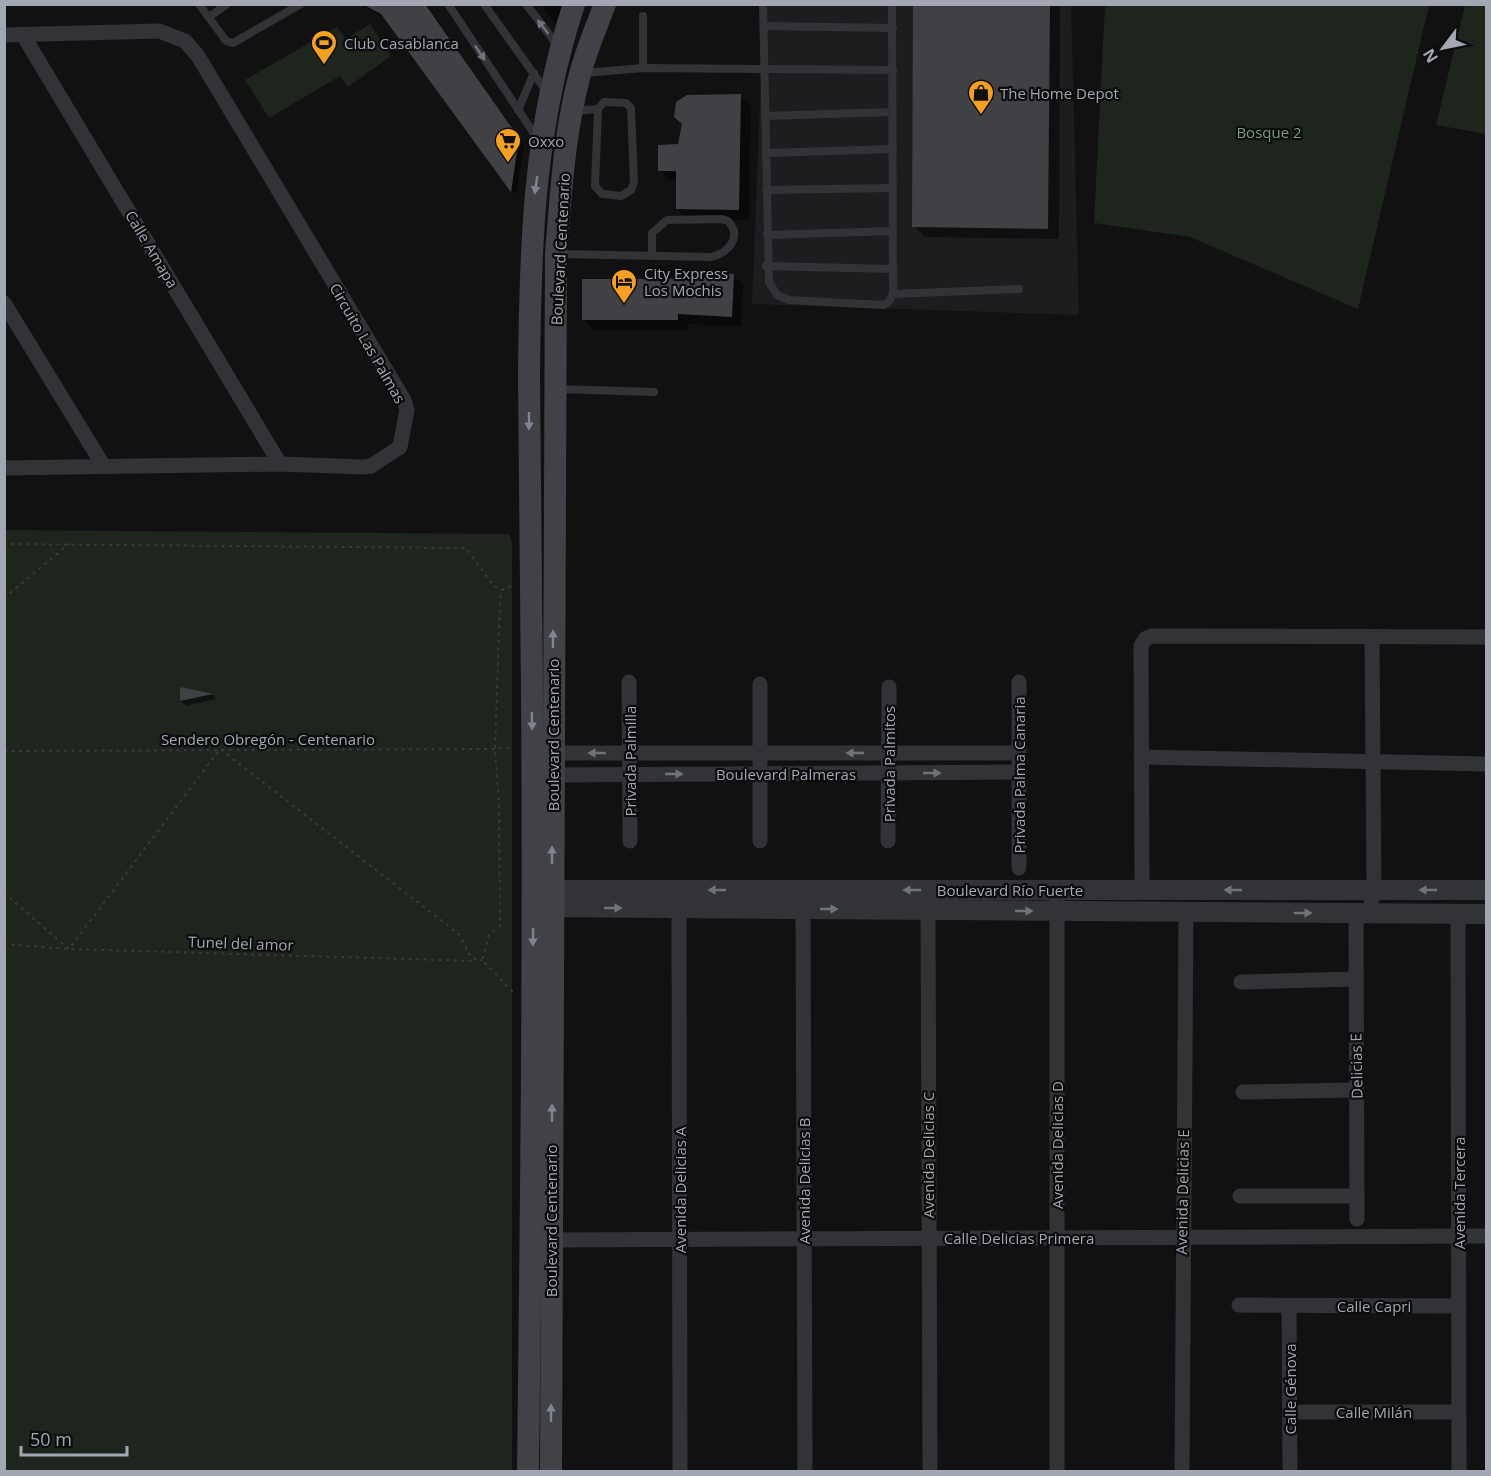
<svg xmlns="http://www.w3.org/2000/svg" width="1491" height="1476" font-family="'Open Sans',sans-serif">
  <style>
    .built { fill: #1d1d1f }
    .green { fill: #1d251d }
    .shadow { fill: #0007 }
    .building { fill: #404145 }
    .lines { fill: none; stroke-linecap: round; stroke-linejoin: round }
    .path { stroke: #383a3e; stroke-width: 2; stroke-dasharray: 3 4.5; stroke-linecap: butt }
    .service { stroke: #323337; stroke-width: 8 }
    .minor { stroke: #323337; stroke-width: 15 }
    .tertiary { stroke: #323337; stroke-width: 20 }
    .secondary { stroke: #404247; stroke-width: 22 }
    .oneway { fill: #70737b }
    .oneway2 { fill: #80848d }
    .labels { text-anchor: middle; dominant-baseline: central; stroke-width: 4.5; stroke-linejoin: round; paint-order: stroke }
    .poi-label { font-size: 15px; fill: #a2a8b3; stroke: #0c0c0d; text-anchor: start }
    .park-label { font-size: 15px; fill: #789f78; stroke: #0c0c0d }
    .street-label { font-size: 15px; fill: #a2a8b3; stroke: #0c0c0d }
  </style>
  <rect width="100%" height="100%" fill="#111112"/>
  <path class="built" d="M764 5H1071L1079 315 752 304Z"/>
  <g class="green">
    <path d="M1105 5H1429L1358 309 1190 237 1094 223Z"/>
    <path d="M1465 5H1486V134L1436 125Z"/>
    <path d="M370 24 391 56 348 87 340 76 269 118 245 80 337 27 346 39Z"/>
    <path d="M5 530 509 534 512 543V1471L5 1472Z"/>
  </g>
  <g class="shadow">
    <path d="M359 4H426L524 145 516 195 385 18Z"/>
    <path d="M541 4H571L562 30 552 20Z"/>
    <path d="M915 4H1060L1059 239 925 237 914 226Z"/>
    <path d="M740 96 751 107 749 220H688L677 209V181H670L660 170 679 146Z"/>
    <path d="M733 275 743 285 741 326 688 324V330H594L584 320 698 281Z"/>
    <path d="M182 689 213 695 216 699 186 706 181 701Z"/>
  </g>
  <g class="building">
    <path d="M362 4H425L519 138 511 192 381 14Z"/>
    <path d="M913 4H1050L1048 229 912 227Z"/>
    <path d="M741 94 739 210 676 209V171H658V145L678 144 682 124 674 117 676 102 687 95Z"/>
    <path d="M697 272 734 274 732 317 678 314V320H582V279H697Z"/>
    <path d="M180 687 213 694 180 701Z"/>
  </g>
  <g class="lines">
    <g class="path">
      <path d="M4 544 466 548 494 586 502 590"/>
      <path d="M511 586 502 590 500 599 495 749 499 805 500 926 489 935 482 960 513 992"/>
      <path d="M4 598 69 544"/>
      <path d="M4 751 495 749 514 747"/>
      <path d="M4 893 69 949 220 749 460 935 469 954 477 961 482 960"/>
      <path d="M4 944 69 949 475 961"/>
    </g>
    <g class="service">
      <path d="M199 4 226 41 233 43 301 4"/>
      <path d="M448 4 537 138"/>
      <path d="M484 4 546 91"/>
      <path d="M526 4 558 46"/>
      <path d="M763 4 769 282 777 295 789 300 883 305 888 303 893 294"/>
      <path d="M892 4 893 294 1019 289"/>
      <path d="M643 16V68"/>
      <path d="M209 17 227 4"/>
      <path d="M764 26 893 28"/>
      <path d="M584 73 643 68 893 70"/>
      <path d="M604 102 626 103 631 108 634 182 631 190 621 196 602 194 595 186 598 109Z"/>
      <path d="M518 110 534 73"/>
      <path d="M573 111 598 109"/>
      <path d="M765 116 893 112"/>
      <path d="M766 153 893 149"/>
      <path d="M766 190 893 188"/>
      <path d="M767 235 893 231"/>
      <path d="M558 254 711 257C728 253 743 237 728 221L722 219 667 220 652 233V255"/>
      <path d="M766 266 893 269"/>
      <path d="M557 389 654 392"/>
    </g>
    <g class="minor">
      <path d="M4 35 159 31 185 41 198 56 404 400 407 410 400 447 371 466 363 467 280 464 4 468"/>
      <path d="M23 35 280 464"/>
      <path d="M4 303 103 465"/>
      <path d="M629 682 630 841"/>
      <path d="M1019 682V868"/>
      <path d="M760 684V841"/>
      <path d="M552 753H1019"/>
      <path d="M1141 757 1486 764"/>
      <path d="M552 775 1019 772"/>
      <path d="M888 841 889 687"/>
      <path d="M1142 890 1141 646 1145 639 1152 636 1486 637"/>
      <path d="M803 899 805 1472"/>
      <path d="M679 908 680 1472"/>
      <path d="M928 910 930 1472"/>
      <path d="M1356 913 1357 1219"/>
      <path d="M1369 913 1374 890 1372 639"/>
      <path d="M1458 914 1459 1472"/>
      <path d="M1241 982 1355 979"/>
      <path d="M1243 1092 1356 1090"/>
      <path d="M1240 1196H1357"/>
      <path d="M551 1240 1486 1236"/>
      <path d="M1239 1305 1459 1306"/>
      <path d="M1289 1307 1290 1472"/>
      <path d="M1290 1412H1458"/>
      <path d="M1057 1472V902"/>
      <path d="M1182 1472 1186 912"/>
    </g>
    <g class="tertiary">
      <path d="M538 890H1486"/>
      <path d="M539 907 1486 914"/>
    </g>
    <g class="secondary">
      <path d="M528 1472C531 1213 534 954 532 695 530 589 529 483 529 377 530 248 533 129 574 4"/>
      <path d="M551 1472 556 254C561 194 564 133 580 74 586 51 596 28 605 4"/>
    </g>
  </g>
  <defs><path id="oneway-solid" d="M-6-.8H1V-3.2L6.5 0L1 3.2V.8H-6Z" transform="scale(1.5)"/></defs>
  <g class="oneway">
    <use href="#oneway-solid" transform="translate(543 27) rotate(-128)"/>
    <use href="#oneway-solid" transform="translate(480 53) rotate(56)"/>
    <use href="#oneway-solid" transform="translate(597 753) rotate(180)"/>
    <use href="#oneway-solid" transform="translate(855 753) rotate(-180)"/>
    <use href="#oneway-solid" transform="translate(932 773)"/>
    <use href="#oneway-solid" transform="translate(674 774)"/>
    <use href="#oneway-solid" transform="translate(717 890) rotate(-180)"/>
    <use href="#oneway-solid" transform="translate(912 890) rotate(-180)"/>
    <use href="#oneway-solid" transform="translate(1233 890) rotate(-180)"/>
    <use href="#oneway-solid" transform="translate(1428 890) rotate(-180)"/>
    <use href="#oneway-solid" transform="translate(613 908)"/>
    <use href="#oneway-solid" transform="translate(829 909)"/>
    <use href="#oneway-solid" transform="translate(1024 911)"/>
    <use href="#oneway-solid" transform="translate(1303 913)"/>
  </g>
  <g class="oneway2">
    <use href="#oneway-solid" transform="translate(536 185) rotate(98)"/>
    <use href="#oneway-solid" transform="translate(529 421) rotate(90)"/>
    <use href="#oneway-solid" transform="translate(553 639) rotate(-90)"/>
    <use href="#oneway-solid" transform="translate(532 721) rotate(89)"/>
    <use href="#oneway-solid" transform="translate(552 855) rotate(-90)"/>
    <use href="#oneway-solid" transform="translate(533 937) rotate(91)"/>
    <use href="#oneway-solid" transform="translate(552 1113) rotate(-90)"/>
    <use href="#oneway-solid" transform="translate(551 1413) rotate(-90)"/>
  </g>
  <defs>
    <symbol id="stadium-pin" viewBox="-11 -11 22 30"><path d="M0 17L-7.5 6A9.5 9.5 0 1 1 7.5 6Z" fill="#f69f25" stroke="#0c0c0d"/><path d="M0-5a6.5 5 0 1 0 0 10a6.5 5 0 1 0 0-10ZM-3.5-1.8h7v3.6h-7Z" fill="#111"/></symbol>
    <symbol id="shop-pin" viewBox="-11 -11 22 30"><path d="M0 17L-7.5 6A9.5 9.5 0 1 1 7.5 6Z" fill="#f69f25" stroke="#0c0c0d"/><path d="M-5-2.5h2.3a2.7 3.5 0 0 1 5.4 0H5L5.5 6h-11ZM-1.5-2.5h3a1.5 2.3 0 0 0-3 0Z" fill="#111"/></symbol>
    <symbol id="supermarket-pin" viewBox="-11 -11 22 30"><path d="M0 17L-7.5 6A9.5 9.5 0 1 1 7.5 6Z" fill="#f69f25" stroke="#0c0c0d"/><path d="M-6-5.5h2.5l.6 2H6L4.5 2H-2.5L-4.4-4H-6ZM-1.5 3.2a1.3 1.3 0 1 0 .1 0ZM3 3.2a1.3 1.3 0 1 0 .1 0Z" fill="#111"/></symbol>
    <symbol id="hotel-pin" viewBox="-11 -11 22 30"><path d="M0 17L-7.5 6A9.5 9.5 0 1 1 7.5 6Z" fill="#f69f25" stroke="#0c0c0d"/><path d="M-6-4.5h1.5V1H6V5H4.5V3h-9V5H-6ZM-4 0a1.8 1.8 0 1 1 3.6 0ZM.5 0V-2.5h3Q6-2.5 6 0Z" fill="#111"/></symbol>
  </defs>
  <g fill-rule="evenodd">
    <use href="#stadium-pin" x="309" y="28" width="30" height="40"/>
    <use href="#shop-pin" x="966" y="78" width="30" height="40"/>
    <use href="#supermarket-pin" x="493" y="126" width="30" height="40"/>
    <use href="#hotel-pin" x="609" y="267" width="30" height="40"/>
  </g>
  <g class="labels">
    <g class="poi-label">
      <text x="344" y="43">Club Casablanca</text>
      <text x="1000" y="93">The Home Depot</text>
      <text x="528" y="141">Oxxo</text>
      <text x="644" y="273">City Express<tspan x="644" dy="17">Los Mochis</tspan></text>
    </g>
    <g class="park-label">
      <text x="1269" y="132">Bosque 2</text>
    </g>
    <g class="street-label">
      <text transform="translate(152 249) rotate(59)">Calle Amapa</text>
      <text transform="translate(560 249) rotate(-87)">Boulevard Centenario</text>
      <text transform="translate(368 343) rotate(60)">Circuito Las Palmas</text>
      <text transform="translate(553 735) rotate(-90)">Boulevard Centenario</text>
      <text x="268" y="739">Sendero Obregón - Centenario</text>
      <text transform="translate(630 761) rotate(-90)">Privada Palmilla</text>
      <text transform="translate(889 764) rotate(-90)">Privada Palmitos</text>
      <text x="786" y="774">Boulevard Palmeras</text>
      <text transform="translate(1019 775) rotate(-90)">Privada Palma Canaria</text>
      <text x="1010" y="890">Boulevard Río Fuerte</text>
      <text transform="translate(241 943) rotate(2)">Tunel del amor</text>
      <text transform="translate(1356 1066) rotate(-91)">Delicias E</text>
      <text transform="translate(1057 1145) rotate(-90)">Avenida Delicias D</text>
      <text transform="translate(928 1155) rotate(-90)">Avenida Delicias C</text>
      <text transform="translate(804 1181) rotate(-90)">Avenida Delicias B</text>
      <text transform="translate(680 1190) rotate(-90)">Avenida Delicias A</text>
      <text transform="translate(1182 1192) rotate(-89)">Avenida Delicias E</text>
      <text transform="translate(1459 1193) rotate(-90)">Avenida Tercera</text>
      <text transform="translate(551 1221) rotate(-90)">Boulevard Centenario</text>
      <text x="1019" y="1238">Calle Delicias Primera</text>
      <text x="1374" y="1306">Calle Capri</text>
      <text transform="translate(1290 1389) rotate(-90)">Calle Génova</text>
      <text x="1374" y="1412">Calle Milán</text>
    </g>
  </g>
  <rect width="1491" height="1476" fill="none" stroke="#a2a8b3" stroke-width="12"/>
  <g transform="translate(1443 48) rotate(238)" stroke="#0c0c0d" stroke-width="4.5" paint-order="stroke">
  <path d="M0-4.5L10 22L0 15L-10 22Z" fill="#a2a8b3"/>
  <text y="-9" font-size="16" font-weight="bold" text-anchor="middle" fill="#a2a8b3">N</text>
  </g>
  <path d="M21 1446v9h106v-9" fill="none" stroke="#a2a8b3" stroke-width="3"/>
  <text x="30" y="1446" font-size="18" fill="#a2a8b3" stroke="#0c0c0d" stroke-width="4.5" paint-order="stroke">50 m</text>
</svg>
